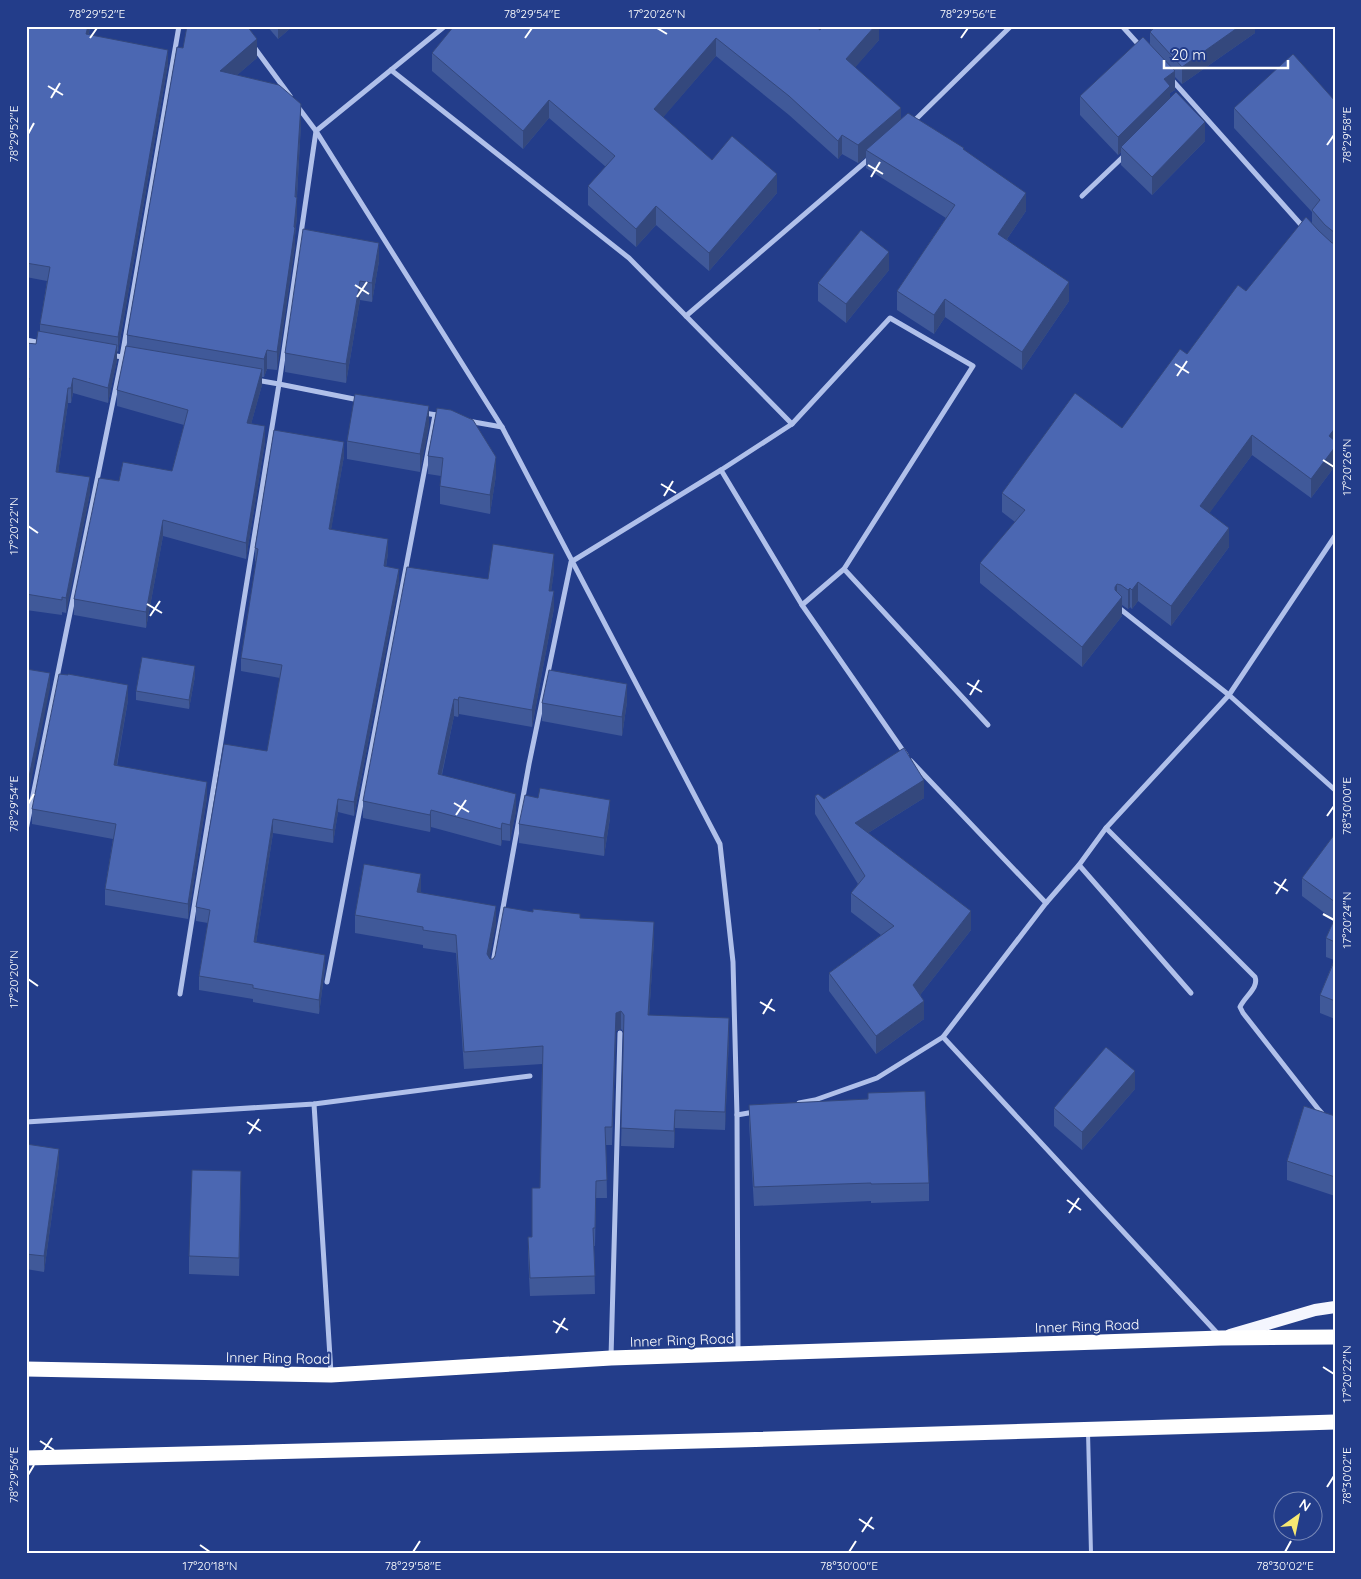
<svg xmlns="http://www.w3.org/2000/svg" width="1361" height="1579" font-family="Quicksand,sans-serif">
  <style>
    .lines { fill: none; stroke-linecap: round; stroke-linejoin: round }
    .lane { stroke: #b0c0ea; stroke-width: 4 }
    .street { stroke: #b0c0ea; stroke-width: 5 }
    .primary { stroke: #f4f6fe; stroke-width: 12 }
    .highway { stroke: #fff; stroke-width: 15 }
    .wall { fill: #405999 }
    .shaded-wall { fill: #34487d }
    .building { fill: #4b67b2; stroke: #34487d }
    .ticks { fill: none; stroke: #fff; stroke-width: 2 }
    .labels { text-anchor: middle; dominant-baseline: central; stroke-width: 4; stroke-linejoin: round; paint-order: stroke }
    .street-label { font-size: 14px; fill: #fff; stroke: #233d8a }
    .neatline { fill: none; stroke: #fff; stroke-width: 2 }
    .ticks-label { font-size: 12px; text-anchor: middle; fill: #fff }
  </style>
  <rect width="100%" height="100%" fill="#233d8a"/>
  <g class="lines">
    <path class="lane" d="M1088 1432 1091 1553"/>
    <g class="street">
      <path d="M1122 26 1140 46"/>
      <path d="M254 47 290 96"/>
      <path d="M391 70 629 258 792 424 721 470 571 562 529 764 493 963"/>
      <path d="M1172 80 1304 228"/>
      <path d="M298 107 316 131 502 427 720 844 733 962 737 1115 738 1352"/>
      <path d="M913 122 1011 26"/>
      <path d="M1082 196 1125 155"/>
      <path d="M686 316 870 158"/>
      <path d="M26 340 41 343"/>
      <path d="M110 355 129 358"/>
      <path d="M359 400 279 384 316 131 445 26"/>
      <path d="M424 413 443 416"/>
      <path d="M468 421 502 427"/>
      <path d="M792 424 890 318 973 366 844 569 802 605"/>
      <path d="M721 470 802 605 906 755"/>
      <path d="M844 569 988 725"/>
      <path d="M1119 608 1229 695 1335 790"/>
      <path d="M911 761 1046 903"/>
      <path d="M1106 828 1255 977C1259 988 1245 996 1240 1007L1243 1013 1319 1110 1327 1119 1335 1122"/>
      <path d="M26 830 122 357 179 26"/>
      <path d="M1079 865 1191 993"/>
      <path d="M327 982 435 415"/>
      <path d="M180 994 279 384 256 380"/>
      <path d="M943 1037 1218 1334"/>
      <path d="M799 1103 815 1100 877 1078 943 1037 1046 903 1079 865 1106 828 1229 695 1335 536"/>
      <path d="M314 1104 331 1373"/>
      <path d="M737 1115 754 1112"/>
      <path d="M26 1122 314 1104 530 1076"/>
      <path d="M611 1357 620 1033"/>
    </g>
    <path class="primary" d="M1230 1335 1315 1310 1335 1307"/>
    <g class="highway">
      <path d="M26 1369 331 1375 611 1358 1221 1338 1335 1337"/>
      <path d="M26 1458 738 1440 1335 1422"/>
    </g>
  </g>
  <g class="wall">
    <path d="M26 26H90L89 34 168 64 118 352 117 351V360L108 403 73 393 71 403H68L58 473 90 493 66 613 62 612V615L26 610V343L36 344 40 332V324L47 281 26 277Z"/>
    <path d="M267 26H293L278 39Z"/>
    <path d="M879 26V40L855 67 901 120 964 150 1026 211 1007 239 1069 301 1022 370 945 317 934 334 897 310V291L946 218 866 168V157L858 163 842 154 838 159 789 115 716 56 663 117 712 160 777 193 709 271 656 225 636 247 588 205V186L606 167 549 118 523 149 432 71V53L467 27 820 30Z"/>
    <path d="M1150 26H1260L1255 29V33L1182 84 1175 77V90L1170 93V98L1205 141 1152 195 1121 165V152L1118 155 1080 115V96L1150 44V32L1152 29Z"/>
    <path d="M177 47 257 58 237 75 301 123 297 197V216L295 236V246L277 370 267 369 264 377H262V385L251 424 265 442 246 559 163 536 146 628 74 615V599L119 481 172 471 184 425 117 406V390L127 346V335Z"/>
    <path d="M1335 101V466L1311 498 1252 455 1209 513 1229 547 1171 626 1138 601 1132 609 1130 607 1128 609 1122 605V616L1082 667 980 583V563L1015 522 1002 512V493L1122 428 1246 291 1312 223V212L1234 128V108Z"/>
    <path d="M379 261 372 302 360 300 346 383 285 372V353Z"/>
    <path d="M889 270 846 323 818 301V283Z"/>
    <path d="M437 408 496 475 490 514 440 504V486L441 476 428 474V456Z"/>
    <path d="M429 425 420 472 347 459V441Z"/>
    <path d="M344 456 331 529 388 553 386 567 399 582 354 816 338 812 333 843 273 833 256 943 325 968 319 1014 253 1002V999L199 990V976L208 923 196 921V907L267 751 280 678 241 671V658L256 562 255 561V548Z"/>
    <path d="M554 571 551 591 554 608 532 727 459 714 458 717 454 716 442 775 516 811 510 841 502 840 501 846 431 827 430 832 363 818V801L488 579Z"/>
    <path d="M195 676 189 709 136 700V691Z"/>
    <path d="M128 700 117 766 207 797 188 919 105 905V889L113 839 32 824V809Z"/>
    <path d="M627 702 622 736 542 721V703Z"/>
    <path d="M815 796 824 799 924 798 868 833 971 930 920 995 924 1019 876 1054 829 991V973L881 935 851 912V893L858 884 815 814Z"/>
    <path d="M610 818 604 856 519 843V824Z"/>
    <path d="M1335 836V1019L1320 1013V995L1334 960 1326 957V938L1334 920 1302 896V878Z"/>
    <path d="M420 893 496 924 489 958 490 959H493L533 912 580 918 654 940 649 1016 729 1036 725 1130 675 1128 674 1148 621 1146 624 1033 621 1029 616 1031 612 1145H606L607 1198H596L595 1246H594L595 1294 530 1296 528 1255V1237H532L540 1188 542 1064 464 1069 456 953 423 948V945L355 933V915Z"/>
    <path d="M1135 1089 1082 1150 1054 1126V1108Z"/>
    <path d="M749 1105 929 1183V1201L871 1203V1201L754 1206 749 1123Z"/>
    <path d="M1335 1116V1196L1287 1180V1161Z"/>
    <path d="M26 1144 59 1164 44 1272 26 1269Z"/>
    <path d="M241 1190 239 1276 189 1274V1256Z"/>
  </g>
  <g class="shaded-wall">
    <path d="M88 26H90L86 48V34Z"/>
    <path d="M278 26H293L278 39Z"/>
    <path d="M875 26H879V40L846 78V59Z"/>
    <path d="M1240 26H1260L1255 29V33L1182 84V67Z"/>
    <path d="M716 38V56L654 128V109Z"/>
    <path d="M257 39V58L220 90V71Z"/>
    <path d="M168 50V64L118 352V337Z"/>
    <path d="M1175 71V90L1170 93V104L1121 147V152L1118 155V137L1164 79Z"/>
    <path d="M549 100V118L523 149V131Z"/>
    <path d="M301 104V123L296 211 297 197V216L295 236V246L277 370V352L294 227Z"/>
    <path d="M901 108V126L866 150V157L858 163V145Z"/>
    <path d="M1205 122V141L1152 195V177Z"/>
    <path d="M842 135V154L838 159V141Z"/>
    <path d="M777 174V193L709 271V253Z"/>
    <path d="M1026 193V211L998 252V234Z"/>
    <path d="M656 206V225L636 247V229Z"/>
    <path d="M379 243V261L372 302V283Z"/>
    <path d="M889 252V270L846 323V304Z"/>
    <path d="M360 281V300L346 383V364Z"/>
    <path d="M1069 282V301L1022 370V352Z"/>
    <path d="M945 299V317L934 334V315Z"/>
    <path d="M117 345V360L108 403V388Z"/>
    <path d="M267 350V369L264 377V359Z"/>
    <path d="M262 369V385L247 439V423Z"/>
    <path d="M73 378V393L71 403V388Z"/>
    <path d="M68 388V403L56 487V472Z"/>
    <path d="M429 406V425L420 472V454Z"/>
    <path d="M265 426V442L246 559V543Z"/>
    <path d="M1335 428V466L1311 498V479L1329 436Z"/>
    <path d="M1252 435V455L1200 526V506Z"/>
    <path d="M344 442V456L329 542V529Z"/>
    <path d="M496 457V475L490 514V495Z"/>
    <path d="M90 477V493L66 613V598Z"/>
    <path d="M163 520V536L146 628V612Z"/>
    <path d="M1229 528V547L1171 626V606Z"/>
    <path d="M388 539V553L384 580V566Z"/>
    <path d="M554 554V571L549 607V591Z"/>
    <path d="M399 569V582L354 816V802Z"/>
    <path d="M1138 582V601L1132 609V590Z"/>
    <path d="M1117 584V603L1122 597V616L1082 667V647Z"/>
    <path d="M1130 588V607L1128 609V590Z"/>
    <path d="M554 591V608L532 727V710Z"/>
    <path d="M195 666V676L189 709V700Z"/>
    <path d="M50 673V688L26 807V792Z"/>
    <path d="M627 684V702L622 736V717Z"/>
    <path d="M128 685V700L114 780V765Z"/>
    <path d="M459 697V714L458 717V700Z"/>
    <path d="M454 699V716L438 791V774Z"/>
    <path d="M924 780V798L855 841V823Z"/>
    <path d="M207 782V797L188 919V904Z"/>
    <path d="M516 794V811L510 841V825Z"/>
    <path d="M338 799V812L333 843V830Z"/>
    <path d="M610 800V818L604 856V838Z"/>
    <path d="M431 810V827L430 832V815Z"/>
    <path d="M273 819V833L254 956V942Z"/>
    <path d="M502 823V840L501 846V829Z"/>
    <path d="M421 874V892L417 910V892Z"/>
    <path d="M496 906V924L487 972V954Z"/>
    <path d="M971 911V930L913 1004V985Z"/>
    <path d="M654 922V940L648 1033V1015Z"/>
    <path d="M325 955V968L319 1014V1000Z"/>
    <path d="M924 1001V1019L876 1054V1036Z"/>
    <path d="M621 1011V1029L616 1031 612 1145 616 1013Z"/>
    <path d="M729 1018V1036L725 1130V1112Z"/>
    <path d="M1135 1071V1089L1082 1150V1132Z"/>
    <path d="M675 1110V1128L674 1148V1131Z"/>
    <path d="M59 1149V1164L44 1272V1256Z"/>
  </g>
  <g class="building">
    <path d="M26 26H88L86 34 168 50 118 337 40 324 50 267 26 263Z"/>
    <path d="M187 26H247L257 39 220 71 279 85 301 104 295 197H297L294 227 295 228 277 352 267 350 264 359 127 335 177 47 183 48Z"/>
    <path d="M454 26H466L467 27 468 26H815L820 30 823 26H875L846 59 901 108 858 145 842 135 838 141 789 96 716 38 654 109 712 160 732 136 777 174 709 253 656 206 636 229 588 186 615 156 549 100 523 131 432 53Z"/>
    <path d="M1156 26H1240L1182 67 1150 32Z"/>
    <path d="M1143 37 1175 71 1164 79 1170 86 1118 137 1080 96Z"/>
    <path d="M1293 54 1335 101V233L1325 225 1312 210 1320 200 1234 108Z"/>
    <path d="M1176 92 1205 122 1152 177 1121 147Z"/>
    <path d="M908 113 964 148 963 149 1026 193 998 234 1069 282 1022 352 945 299 934 315 897 291 955 205 866 150Z"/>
    <path d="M1306 217 1319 231 1332 243H1335V428L1329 436 1335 441V447L1311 479 1252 435 1200 506 1229 528 1171 606 1138 582 1132 590 1130 588 1128 590 1121 585 1117 584 1115 587V590L1122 597 1082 647 980 563 1025 510 1002 493 1075 393 1122 428 1180 349 1187 354 1238 285 1246 291Z"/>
    <path d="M303 229 379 243 372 283 360 281 346 364 285 353Z"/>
    <path d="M861 230 889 252 846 304 818 283Z"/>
    <path d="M38 331 117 345 108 388 73 378 71 388H68L56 472 90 477 66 598 62 597V600L26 594V396L29 378H26V343L36 344Z"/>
    <path d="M126 346 262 369 247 423 265 426 246 543 163 520 146 612 74 599 99 478 119 481 123 462 172 471 188 410 117 390Z"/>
    <path d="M355 394 429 406 420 454 347 441Z"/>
    <path d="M437 408 451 410 473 420 496 457 490 495 440 486 443 458 428 456Z"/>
    <path d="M274 430 344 442 329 529 388 539 384 566 399 569 354 802 338 799 333 830 273 819 254 942 325 955 319 1000 253 988V985L199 976 210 910 196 907 224 744 267 751 282 665 241 658 258 549 255 548Z"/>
    <path d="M493 544 554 554 549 591H554L532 710 459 697 458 700 454 699 438 774 516 794 510 825 502 823 501 829 431 810 430 815 363 801 407 567 488 579Z"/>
    <path d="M142 657 195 666 189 700 136 691Z"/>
    <path d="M26 669 50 673 26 792Z"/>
    <path d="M549 670 627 684 622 717 542 703Z"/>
    <path d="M59 674 68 675V674L128 685 114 765 207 782 188 904 105 889 116 824 32 809Z"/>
    <path d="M904 748 924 780 855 823 971 911 913 985 924 1001 876 1036 829 973 894 926 851 893 865 876 815 796 818 794 824 799Z"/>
    <path d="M540 788 610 800 604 838 519 824 525 795 538 798Z"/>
    <path d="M1334 835 1335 836V902L1302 878Z"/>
    <path d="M364 864 421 874 417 892 496 906 487 954 490 959H493L495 956 504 907 533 912V909L580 914V918L654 922 648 1015 729 1018 725 1112 675 1110 674 1131 621 1128 624 1015 621 1011 616 1013 612 1127H605L607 1180 596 1181 595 1228H593L595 1276 530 1278 528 1237H532V1188H540L543 1046 464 1052 456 935 423 930V927L355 915Z"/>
    <path d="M1335 918V942L1326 938Z"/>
    <path d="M1335 959V1001L1320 995Z"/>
    <path d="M1106 1047 1135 1071 1082 1132 1054 1108Z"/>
    <path d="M925 1091 929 1183 871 1184V1183L754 1187 749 1105 868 1099V1093Z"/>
    <path d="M1304 1106 1335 1116V1177L1287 1161Z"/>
    <path d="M26 1144 59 1149 44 1256 26 1254Z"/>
    <path d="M192 1170 241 1171 239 1258 189 1256Z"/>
  </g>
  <path class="ticks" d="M657 28 667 34M90 38 97 28M525 38 532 28M961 38 968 28M48 86 63 95M51 98 60 83M28 134 34 123M1327 145 1334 135M868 165 883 174M871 177 880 162M355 285 369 294M357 297 367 282M1175 364 1189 373M1177 376 1187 361M1323 460 1334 467M661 484 676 493M664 496 673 481M28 526 38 533M147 604 162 613M150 616 160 601M967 683 982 692M970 695 979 680M454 803 469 812M28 804 34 794M456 815 466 800M1327 816 1334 806M1274 882 1288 891M1276 894 1286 879M1323 914 1334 920M28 979 38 986M760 1002 775 1011M763 1014 772 999M247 1122 261 1131M249 1134 259 1119M1067 1200 1081 1210M1069 1213 1079 1198M553 1321 568 1330M556 1333 565 1318M1323 1367 1334 1374M40 1441 54 1450M42 1453 52 1438M28 1475 34 1465M1327 1487 1334 1476M859 1519 874 1529M862 1532 872 1517M200 1545 210 1552M413 1552 420 1541M849 1552 856 1541M1285 1552 1291 1541"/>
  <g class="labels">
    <g class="street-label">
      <text transform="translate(1087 1326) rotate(-2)">Inner Ring Road</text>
      <text transform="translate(682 1340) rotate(-2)">Inner Ring Road</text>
      <text transform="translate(278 1358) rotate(1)">Inner Ring Road</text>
    </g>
  </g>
  <rect width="1361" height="1579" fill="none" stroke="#233d8a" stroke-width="55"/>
  <g transform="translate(1298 1516) rotate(33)"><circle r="24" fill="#233d8a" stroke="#7b8bb9"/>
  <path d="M0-4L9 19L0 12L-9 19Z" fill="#f6e872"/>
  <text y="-8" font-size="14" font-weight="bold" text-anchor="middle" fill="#ffffff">N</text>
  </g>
  <path d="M1164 60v8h124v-8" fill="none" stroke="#ffffff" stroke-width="2.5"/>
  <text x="1171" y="60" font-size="15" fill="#ffffff" stroke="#233d8a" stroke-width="4" paint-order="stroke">20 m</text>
  <rect x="28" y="28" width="1306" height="1524" class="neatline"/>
  <g class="ticks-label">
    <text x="97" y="18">78°29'52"E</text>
    <text x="532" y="18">78°29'54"E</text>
    <text x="657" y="18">17°20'26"N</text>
    <text x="968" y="18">78°29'56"E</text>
    <text transform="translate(14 134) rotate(-90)" y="4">78°29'52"E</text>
    <text transform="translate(1347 135) rotate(-90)" y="4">78°29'58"E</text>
    <text transform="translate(1347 467) rotate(-90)" y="4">17°20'26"N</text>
    <text transform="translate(14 526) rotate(-90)" y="4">17°20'22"N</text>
    <text transform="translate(14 804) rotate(-90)" y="4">78°29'54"E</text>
    <text transform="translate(1347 806) rotate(-90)" y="4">78°30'00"E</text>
    <text transform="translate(1347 920) rotate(-90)" y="4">17°20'24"N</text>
    <text transform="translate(14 979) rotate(-90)" y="4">17°20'20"N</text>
    <text transform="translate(1347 1374) rotate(-90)" y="4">17°20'22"N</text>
    <text transform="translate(14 1475) rotate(-90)" y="4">78°29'56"E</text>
    <text transform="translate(1347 1476) rotate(-90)" y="4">78°30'02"E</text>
    <text x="210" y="1570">17°20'18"N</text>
    <text x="413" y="1570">78°29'58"E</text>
    <text x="849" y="1570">78°30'00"E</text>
    <text x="1285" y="1570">78°30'02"E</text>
  </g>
</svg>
